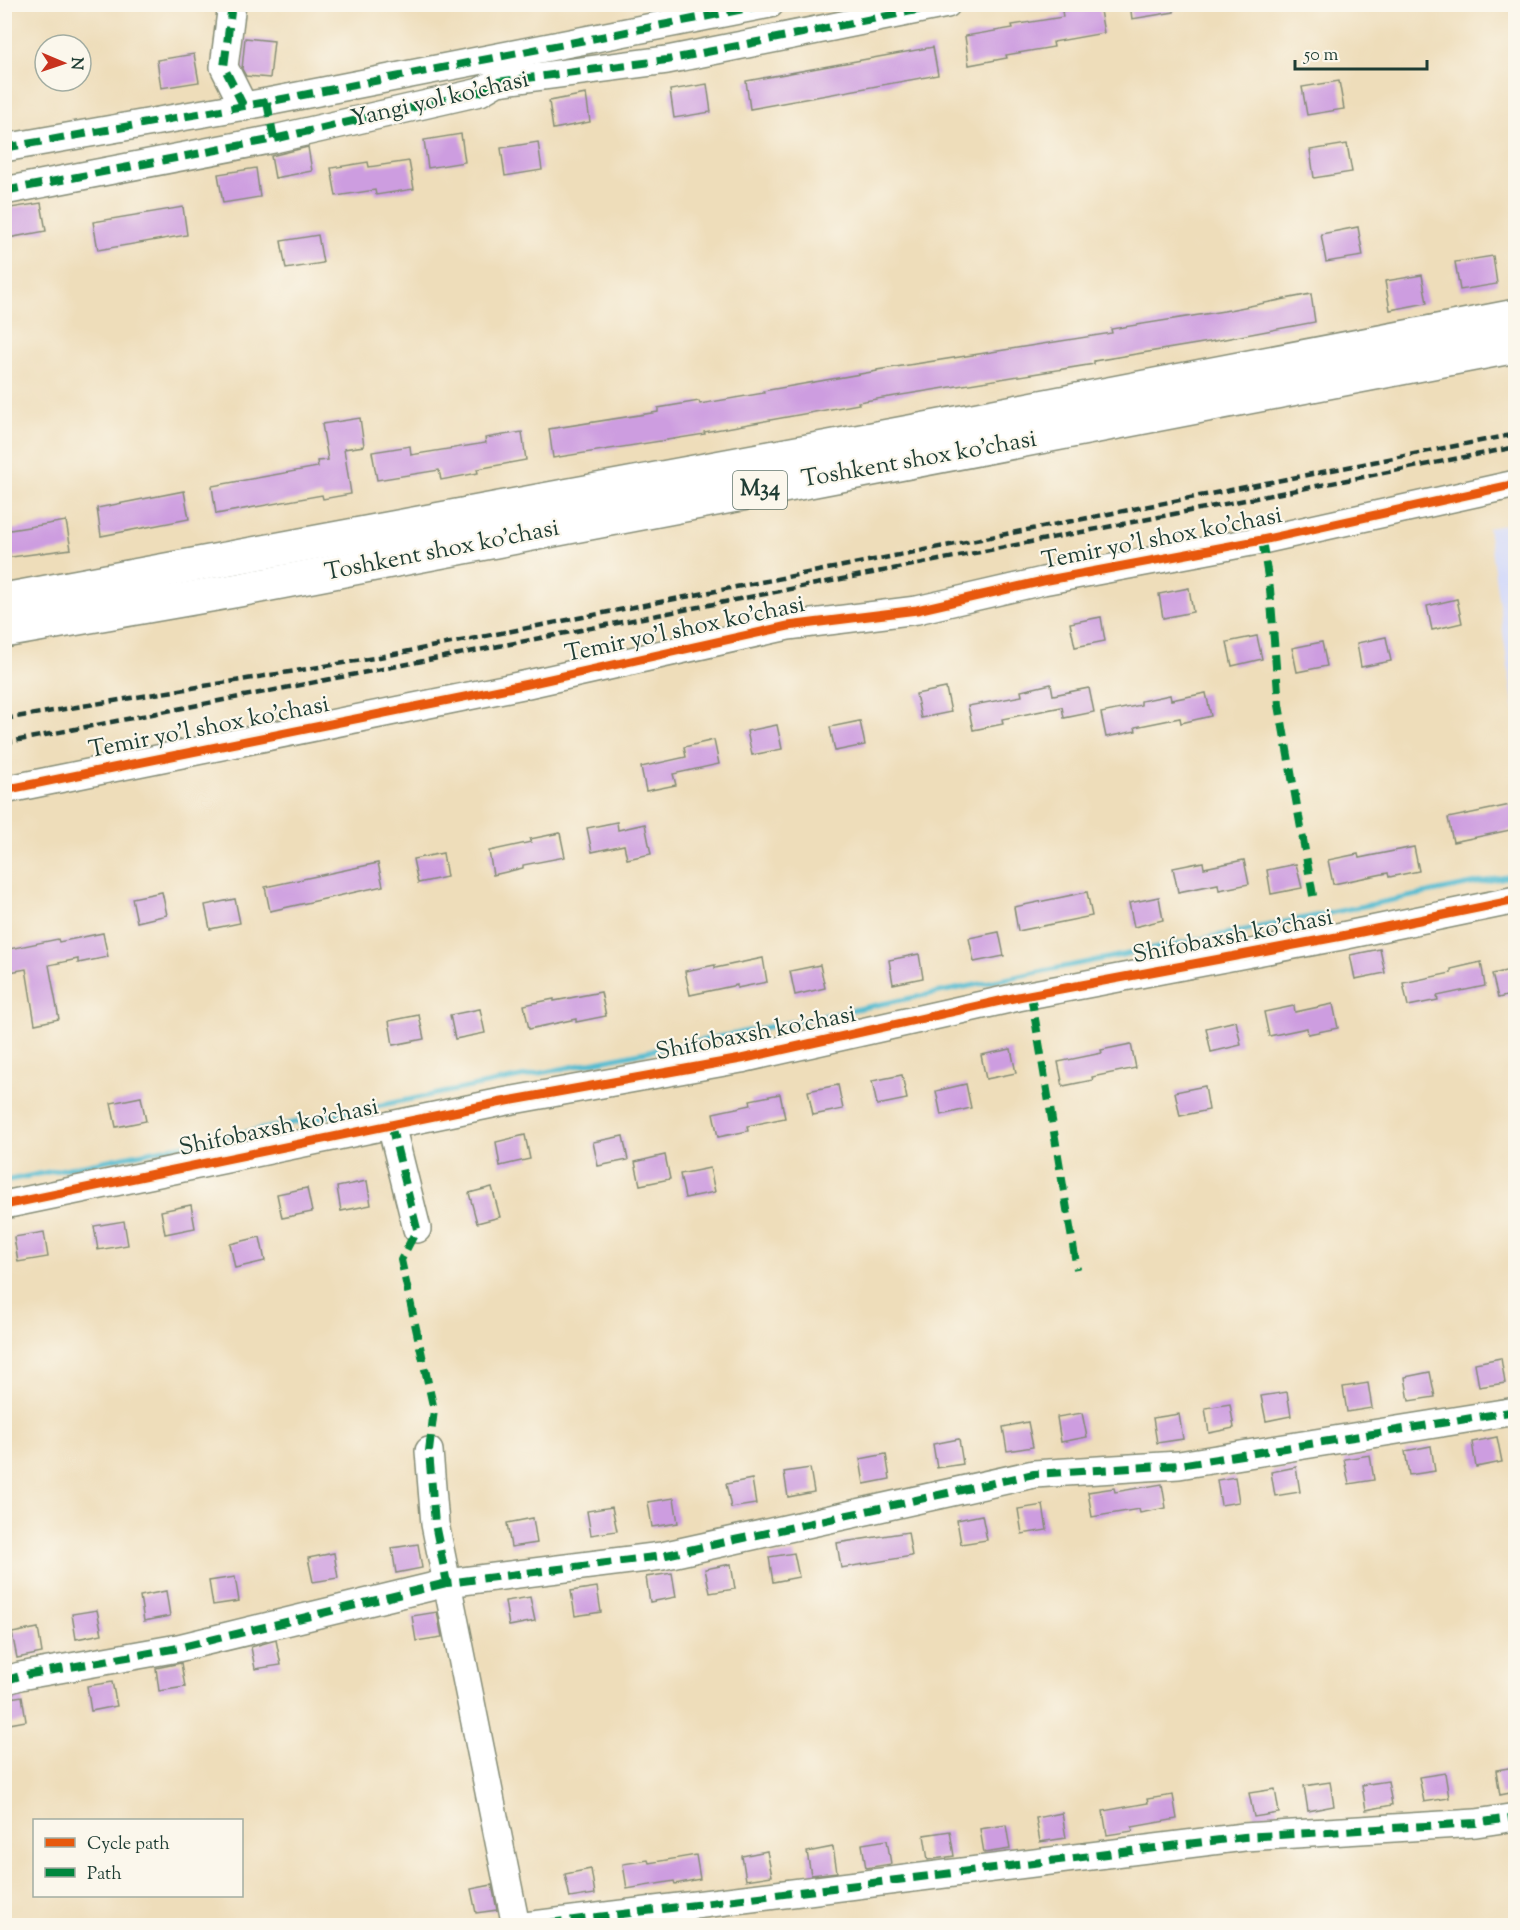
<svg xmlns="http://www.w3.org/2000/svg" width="1520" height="1930" font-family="'Sorts Mill Goudy',serif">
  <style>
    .built { fill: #d3d9f9 }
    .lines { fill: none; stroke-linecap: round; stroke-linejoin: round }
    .stream { stroke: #53bbd0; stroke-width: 5 }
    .building { fill: #cd9de0 }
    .minor-casing { stroke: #868d77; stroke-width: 30 }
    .highway-casing { stroke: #868d77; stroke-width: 36 }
    .minor { stroke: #fff; stroke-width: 27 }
    .highway { stroke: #fff; stroke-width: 33 }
    .rail { stroke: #1f3d34; stroke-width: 4.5; stroke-dasharray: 9 4.5; stroke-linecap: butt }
    .quiet { stroke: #00873e; stroke-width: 8; stroke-dasharray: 15 8; stroke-linecap: butt }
    .cycleway-casing { stroke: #fbf7ec; stroke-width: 13 }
    .cycleway { stroke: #e8590c; stroke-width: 9 }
    .labels { text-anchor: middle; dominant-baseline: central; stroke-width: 4.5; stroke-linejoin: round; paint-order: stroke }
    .shield { fill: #fbf7ec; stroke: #61756b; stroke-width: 1.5 }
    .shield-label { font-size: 22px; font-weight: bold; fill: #1f3d34 }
    .street-label { font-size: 24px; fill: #1f3d34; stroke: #fbf7ec }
  </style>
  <rect width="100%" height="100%" fill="#fbf7ec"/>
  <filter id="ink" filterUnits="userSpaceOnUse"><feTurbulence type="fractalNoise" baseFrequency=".0167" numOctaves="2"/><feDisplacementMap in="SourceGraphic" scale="12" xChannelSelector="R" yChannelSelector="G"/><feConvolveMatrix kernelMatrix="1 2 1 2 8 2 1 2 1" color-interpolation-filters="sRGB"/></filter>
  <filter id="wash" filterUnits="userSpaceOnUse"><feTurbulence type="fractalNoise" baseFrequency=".008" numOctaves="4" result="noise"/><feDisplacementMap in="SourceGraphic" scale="24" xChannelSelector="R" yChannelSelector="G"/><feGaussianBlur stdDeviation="1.35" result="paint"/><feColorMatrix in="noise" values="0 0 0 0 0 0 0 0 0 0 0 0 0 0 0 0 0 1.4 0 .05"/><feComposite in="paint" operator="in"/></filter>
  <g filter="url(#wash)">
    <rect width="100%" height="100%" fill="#eeddba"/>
    <path class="built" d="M1515 523H1516L1515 715 1488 528Z"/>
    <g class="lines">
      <path class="stream" d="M4 1181C508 1078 1012 981 1516 875"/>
    </g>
    <g id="blocks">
      <g class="building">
        <path d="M1130 4H1174V12L1132 19Z"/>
        <path d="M1099 5 1104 33 1053 42 1054 47 1006 55 1007 58 969 65 965 36 1013 28 1012 25 1063 17 1062 11Z"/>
        <path d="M245 38 274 41 270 78 246 76 242 69Z"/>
        <path d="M933 47 938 75 750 109 746 81Z"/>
        <path d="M194 54 199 82 161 88 157 60Z"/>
        <path d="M1339 81 1344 109 1307 115 1302 87Z"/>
        <path d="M707 84 711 112 674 118 670 90Z"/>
        <path d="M586 94 590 122 553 129 549 101Z"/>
        <path d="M461 134 465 162 428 168 424 140Z"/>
        <path d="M538 142 542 170 505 176 501 148Z"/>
        <path d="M1347 144 1352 172 1314 178 1310 150Z"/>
        <path d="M308 147 312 171 275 178 271 156Z"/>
        <path d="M409 161 414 189 376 195 375 190 336 196 331 168 368 162 369 167Z"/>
        <path d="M256 168 260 197 223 203 218 174Z"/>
        <path d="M41 203 46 231 8 238 4 209Z"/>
        <path d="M183 207 187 235 98 250 93 222Z"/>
        <path d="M1358 227 1363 256 1326 262 1321 234Z"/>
        <path d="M318 235 323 263 286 269 281 241Z"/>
        <path d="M1493 256 1497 284 1460 290 1455 262Z"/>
        <path d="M1422 275 1427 303 1390 310 1385 281Z"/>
        <path d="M1311 294 1315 322 1209 342 1094 361V364L858 402 859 404 704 432 705 434 553 458 549 429 658 412V408L699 401 700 404 764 393 763 391 877 371V370L1112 333 1111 329 1224 311Z"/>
        <path d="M360 418 364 446 344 449 351 494 323 499 322 495 216 514 212 486 318 467 317 461 328 460 322 424Z"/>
        <path d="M522 432 526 460 477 469 478 473 441 480 439 470 377 480 372 452 410 446 411 455 486 443 485 438Z"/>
        <path d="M184 491 189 519 101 536 97 508Z"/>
        <path d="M66 521 71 549 4 558V531Z"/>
        <path d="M1189 588 1193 612 1163 618 1159 594Z"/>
        <path d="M1457 599 1462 623 1432 630 1427 606Z"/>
        <path d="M1101 617 1105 641 1075 647 1070 623Z"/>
        <path d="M1257 636 1262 659 1232 666 1227 642Z"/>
        <path d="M1386 637 1391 661 1361 667 1357 643Z"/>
        <path d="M1322 642 1327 666 1297 672 1292 648Z"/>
        <path d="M1051 684 1053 695 1089 688 1094 712 1064 718 1062 707 1002 719 1003 724 973 730 968 706 1022 696 1021 691Z"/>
        <path d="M946 688 951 712 921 718 916 694Z"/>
        <path d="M1206 693 1211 716 1181 723 1180 718 1135 727 1136 731 1106 737 1101 713 1141 705V701L1170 695 1171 700Z"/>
        <path d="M860 721 865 745 835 751 830 727Z"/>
        <path d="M777 725 782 749 752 755 747 731Z"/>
        <path d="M714 740 719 764 673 774 676 785 646 791 641 767 686 757 684 747Z"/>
        <path d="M1515 804V829L1453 842 1448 818Z"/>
        <path d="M617 822 618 830 645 824 651 854 627 859 624 845 592 852 587 828Z"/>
        <path d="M560 833 565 857 523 865V868L493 875 489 851 531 842 530 839Z"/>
        <path d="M1414 847 1419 871 1389 877 1388 873 1333 884 1328 860 1358 854 1359 858Z"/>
        <path d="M443 853 447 877 418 883 413 859Z"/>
        <path d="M1244 860 1249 884 1219 890 1218 884 1178 892 1173 868 1203 862 1204 868Z"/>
        <path d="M378 863 383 886 270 911 265 887Z"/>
        <path d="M1296 864 1302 888 1271 894 1267 870Z"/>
        <path d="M162 892 167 915 137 922 132 898Z"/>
        <path d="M1087 892 1092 916 1018 931 1014 907Z"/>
        <path d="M1159 897 1163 920 1134 927 1129 903Z"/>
        <path d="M235 899 240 923 210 929 205 905Z"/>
        <path d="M999 932 1004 956 974 962 969 938Z"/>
        <path d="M103 933 108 957 78 963V959L49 965 59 1019 35 1024 26 969 4 973V950L58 939 59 942Z"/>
        <path d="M1380 949 1385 973 1355 979 1350 955Z"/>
        <path d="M919 954 923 978 893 984 889 960Z"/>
        <path d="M763 958 767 982 737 988V985L690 995 685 971 715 965V968Z"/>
        <path d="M1481 962 1485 986 1437 996 1438 1000 1408 1006 1403 983 1451 973V969Z"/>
        <path d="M820 965 825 988 795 995 790 971Z"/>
        <path d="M1515 969V994L1498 998 1492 974Z"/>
        <path d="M601 992 606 1016 576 1022V1019L529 1029 524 1005 554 999V1001Z"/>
        <path d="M1333 1004 1338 1028 1308 1034 1307 1028 1269 1036 1264 1012 1294 1006 1295 1012Z"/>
        <path d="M480 1009 485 1033 455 1039 450 1015Z"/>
        <path d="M419 1015 424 1039 393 1045 389 1021Z"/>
        <path d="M1236 1021 1241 1045 1211 1052 1206 1028Z"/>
        <path d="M1131 1044 1136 1068 1092 1077 1093 1080 1063 1086 1058 1062 1102 1053 1101 1050Z"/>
        <path d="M1011 1049 1016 1073 986 1079 981 1055Z"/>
        <path d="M902 1075 907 1099 877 1105 872 1081Z"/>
        <path d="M966 1084 971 1108 941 1115 936 1091Z"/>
        <path d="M838 1085 843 1109 813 1115 808 1091Z"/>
        <path d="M1205 1086 1209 1110 1180 1116 1175 1092Z"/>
        <path d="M780 1094 785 1118 747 1126 748 1131 718 1137 713 1113 751 1105 750 1100Z"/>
        <path d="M141 1097 146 1121 116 1127 111 1103Z"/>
        <path d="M525 1135 530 1159 500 1166 496 1142Z"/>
        <path d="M623 1136 628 1160 598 1166 593 1142Z"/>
        <path d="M665 1155 670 1179 640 1185 635 1162Z"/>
        <path d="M710 1168 715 1192 685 1198 680 1174Z"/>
        <path d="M367 1181 371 1205 341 1211 337 1187Z"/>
        <path d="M492 1187 500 1217 477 1223 469 1193Z"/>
        <path d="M307 1188 312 1212 282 1218 277 1194Z"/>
        <path d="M191 1205 195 1228 165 1234 161 1211Z"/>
        <path d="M124 1221 128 1245 98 1250 94 1226Z"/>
        <path d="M44 1232 48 1257 18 1262 14 1237Z"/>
        <path d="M260 1237 265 1261 235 1268 230 1244Z"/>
        <path d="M1501 1358 1505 1383 1479 1387 1475 1363Z"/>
        <path d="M1430 1372 1435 1397 1409 1401 1405 1377Z"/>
        <path d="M1368 1383 1372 1408 1347 1412 1343 1387Z"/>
        <path d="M1287 1392 1291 1416 1266 1421 1261 1396Z"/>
        <path d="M1230 1404 1234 1428 1209 1433 1205 1408Z"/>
        <path d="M1082 1413 1087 1437 1061 1442 1057 1417Z"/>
        <path d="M1179 1414 1183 1439 1157 1443 1153 1418Z"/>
        <path d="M1028 1422 1033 1447 1007 1451 1003 1427Z"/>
        <path d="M1497 1437 1502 1462 1476 1467 1472 1442Z"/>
        <path d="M959 1439 963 1464 937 1468 933 1444Z"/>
        <path d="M1431 1446 1435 1471 1409 1475 1405 1451Z"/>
        <path d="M886 1454 890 1479 864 1484 860 1459Z"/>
        <path d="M1370 1455 1374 1480 1349 1484 1344 1459Z"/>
        <path d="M1296 1467 1300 1492 1275 1496 1271 1472Z"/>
        <path d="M810 1468 814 1492 788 1497 784 1472Z"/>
        <path d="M1235 1477 1239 1502 1221 1505 1217 1480Z"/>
        <path d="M752 1479 756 1504 731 1508 726 1484Z"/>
        <path d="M1162 1484 1166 1508 1140 1513 1139 1509 1092 1517 1088 1492 1114 1488 1115 1492Z"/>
        <path d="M674 1498 678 1523 652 1527 648 1502Z"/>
        <path d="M1043 1505 1047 1530 1022 1534 1018 1509Z"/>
        <path d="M612 1507 617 1531 591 1535 587 1511Z"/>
        <path d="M982 1515 987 1540 961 1544 957 1520Z"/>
        <path d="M533 1518 537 1543 511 1547 507 1523Z"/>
        <path d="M908 1532 912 1556 841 1568 837 1543Z"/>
        <path d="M418 1544 422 1568 396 1573 392 1548Z"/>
        <path d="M334 1553 338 1578 313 1582 308 1558Z"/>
        <path d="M794 1553 799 1577 773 1582 769 1557Z"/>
        <path d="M731 1564 735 1589 710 1593 705 1569Z"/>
        <path d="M672 1573 676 1597 650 1602 646 1577Z"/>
        <path d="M235 1577 239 1601 213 1605 209 1581Z"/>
        <path d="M597 1587 601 1612 575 1616 571 1591Z"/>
        <path d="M166 1591 170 1616 144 1621 140 1596Z"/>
        <path d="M530 1597 535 1621 509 1626 505 1601Z"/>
        <path d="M97 1610 102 1634 76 1639 72 1614Z"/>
        <path d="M437 1612 442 1637 416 1641 412 1616Z"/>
        <path d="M38 1628 42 1653 17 1658 12 1633Z"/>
        <path d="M276 1640 281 1665 255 1669 251 1647Z"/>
        <path d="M181 1663 185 1687 159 1691 156 1668Z"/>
        <path d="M112 1682 117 1706 91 1711 87 1686Z"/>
        <path d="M22 1696 26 1721 4 1725V1699Z"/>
        <path d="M1515 1767V1792L1500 1795 1496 1770Z"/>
        <path d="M1445 1773 1449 1798 1424 1802 1419 1777Z"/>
        <path d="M1388 1781 1392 1805 1366 1810 1362 1785Z"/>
        <path d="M1330 1782 1334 1806 1308 1811 1304 1786Z"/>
        <path d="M1275 1789 1279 1813 1254 1817 1249 1793Z"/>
        <path d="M1173 1795 1177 1819 1132 1827 1133 1831 1107 1835 1103 1811 1148 1803 1147 1799Z"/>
        <path d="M1062 1813 1066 1838 1040 1842 1036 1818Z"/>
        <path d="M1006 1825 1010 1849 984 1853 980 1829Z"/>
        <path d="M950 1831 954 1856 928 1860 924 1835Z"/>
        <path d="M887 1840 891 1864 866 1868 862 1844Z"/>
        <path d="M833 1847 837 1872 811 1875 807 1852Z"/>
        <path d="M767 1851 772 1876 746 1880 742 1856Z"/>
        <path d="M696 1855 700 1879 675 1884 674 1881 627 1889 623 1864 648 1860 649 1863Z"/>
        <path d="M591 1869 595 1894 570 1898 565 1874Z"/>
        <path d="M492 1885 497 1910 476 1913 471 1889Z"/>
      </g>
    </g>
  </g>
  <g filter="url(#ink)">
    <use href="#blocks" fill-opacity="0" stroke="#868d77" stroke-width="1.5"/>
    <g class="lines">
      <defs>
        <g id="minor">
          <path d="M232 4 224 67 244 107"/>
          <path d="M4 148 267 102 770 4"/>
          <path d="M4 191 274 139 480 92 497 82 667 60 947 4"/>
          <path d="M4 790 528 684 788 626 917 610 1043 581 1262 540 1516 484"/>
          <path d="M391 1125 417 1229"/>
          <path d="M4 1205 502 1102 741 1059 1018 997 1342 936 1516 900"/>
          <path d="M429 1451 435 1524 447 1583 662 1556 1034 1474 1179 1465 1516 1411"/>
          <path d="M4 1681 20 1676 178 1648 447 1583 516 1926"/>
          <path d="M525 1926 1244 1837 1476 1823 1516 1817"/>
        </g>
        <g id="highway">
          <path d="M4 600 910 432 1516 316"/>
          <path d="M4 631 239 590 1516 346"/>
        </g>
      </defs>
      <use href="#minor" class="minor-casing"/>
      <use href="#highway" class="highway-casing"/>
      <use href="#minor" class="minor"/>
      <use href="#highway" class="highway"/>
      <g class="rail">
        <path d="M4 719 374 658 1516 434"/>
        <path d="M4 743 1516 447"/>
      </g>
      <g class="quiet">
        <path d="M232 4 224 67 244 107"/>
        <path d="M267 102 274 139"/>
        <path d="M4 148 267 102 770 4"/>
        <path d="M4 191 274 139 480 92 497 82 667 60 947 4"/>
        <path d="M1262 540 1270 589 1279 705 1314 901"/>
        <path d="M1031 995 1077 1269"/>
        <path d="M391 1125 417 1229 401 1260 434 1410 429 1451 435 1524 447 1583 662 1556 1034 1474 1179 1465 1516 1411"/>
        <path d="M4 1681 20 1676 178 1648 447 1583"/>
        <path d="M525 1926 1244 1837 1476 1823 1516 1817"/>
      </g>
      <defs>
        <g id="cycleway">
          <path d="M4 790 528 684 788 626 917 610 1043 581 1262 540 1516 484"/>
          <path d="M4 1205 502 1102 741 1059 1018 997 1342 936 1516 900"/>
        </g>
      </defs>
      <use href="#cycleway" class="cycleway-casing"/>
      <use href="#cycleway" class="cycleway"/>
    </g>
  </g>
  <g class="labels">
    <rect class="shield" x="733" y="471" width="54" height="38" rx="4.5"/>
    <g class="shield-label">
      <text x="760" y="490">M34</text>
    </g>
    <g class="street-label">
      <text transform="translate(440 100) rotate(-13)">Yangi yol ko'chasi</text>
      <text transform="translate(919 460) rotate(-10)">Toshkent shox ko'chasi</text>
      <text transform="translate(1162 539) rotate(-11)">Temir yo'l shox ko'chasi</text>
      <text transform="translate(442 551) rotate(-11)">Toshkent shox ko'chasi</text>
      <text transform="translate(685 630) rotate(-12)">Temir yo'l shox ko'chasi</text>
      <text transform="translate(209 728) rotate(-11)">Temir yo'l shox ko'chasi</text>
      <text transform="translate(1233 937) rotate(-11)">Shifobaxsh ko'chasi</text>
      <text transform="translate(756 1034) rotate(-11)">Shifobaxsh ko'chasi</text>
      <text transform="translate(279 1128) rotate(-12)">Shifobaxsh ko'chasi</text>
    </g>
  </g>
  <rect width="1520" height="1930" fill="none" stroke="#fbf7ec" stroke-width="24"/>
  <rect x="33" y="1819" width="210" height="78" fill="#fbf7ec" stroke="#a3ada2" stroke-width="1.5"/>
  <rect x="45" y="1838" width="30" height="9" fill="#e8590c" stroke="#a3ada2" stroke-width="1.5"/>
  <text x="87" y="1849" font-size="18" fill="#1f3d34">Cycle path</text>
  <rect x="45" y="1868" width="30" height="9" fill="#00873e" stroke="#a3ada2" stroke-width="1.5"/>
  <text x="87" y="1879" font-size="18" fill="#1f3d34">Path</text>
  <g transform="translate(63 63) rotate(92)"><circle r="28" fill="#fbf7ec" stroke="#a3ada2" stroke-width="1.5"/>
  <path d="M0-4.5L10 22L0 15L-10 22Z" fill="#c8321e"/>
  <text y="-9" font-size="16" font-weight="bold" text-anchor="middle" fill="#1f3d34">N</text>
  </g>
  <path d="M1295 60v9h132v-9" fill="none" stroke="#1f3d34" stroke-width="3"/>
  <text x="1304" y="60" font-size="18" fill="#1f3d34" stroke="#fbf7ec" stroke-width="4.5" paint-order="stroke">50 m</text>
</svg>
